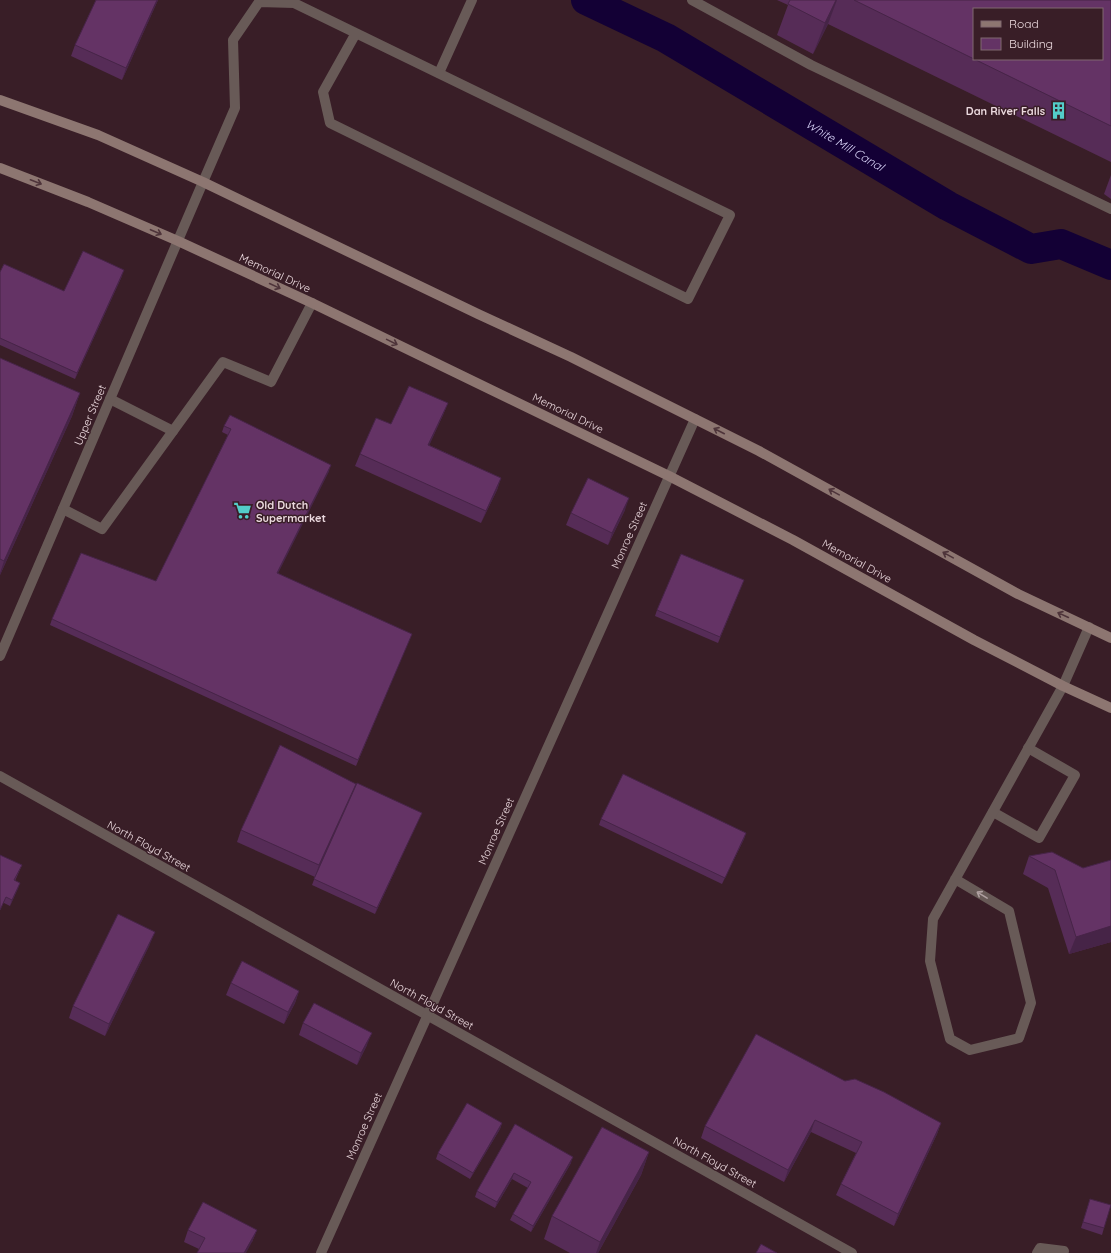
<svg xmlns="http://www.w3.org/2000/svg" width="1111" height="1253" font-family="Quicksand,sans-serif">
  <style>
    .lines { fill: none; stroke-linecap: round; stroke-linejoin: round }
    .canal { stroke: #130035; stroke-width: 30 }
    .service { stroke: #685a57; stroke-width: 10 }
    .minor { stroke: #685a57; stroke-width: 10 }
    .secondary { stroke: #8d7671; stroke-width: 10 }
    .wall { fill: #562c57 }
    .shaded-wall { fill: #462447 }
    .building { fill: #643365; stroke: #462447 }
    .oneway { stroke: #4e343a }
    .oneway2 { stroke: #b0a0a1 }
    .labels { text-anchor: middle; dominant-baseline: central; stroke-width: 3; stroke-linejoin: round; paint-order: stroke }
    .poi-label { font-size: 11px; font-weight: bold; fill: #ebd9de; stroke: #391e27; text-anchor: end }
    .street-label { font-size: 11px; fill: #ebd9de; stroke: #391e27 }
    .water-label { font-size: 12px; font-style: italic; fill: #dad4f9; stroke: #391e27 }
  </style>
  <rect width="100%" height="100%" fill="#391e27"/>
  <g class="lines">
    <path class="canal" id="s1" d="M586 0 666 38 948 206 1031 249 1061 244 1111 265"/>
    <g class="service">
      <path d="M692 0 811 65 1111 209"/>
      <path d="M439 73 472 0"/>
      <path d="M203 182 235 108 233 40 259 2 294 3 730 215 688 299 330 123 323 92 356 33"/>
      <path d="M110 399 173 431"/>
      <path d="M63 509 102 529 223 362 271 382 312 303"/>
      <path d="M993 812 1039 838 1075 775 1028 748"/>
      <path d="M955 879 1009 911 1031 1003 1019 1038 970 1050 950 1039 930 961 933 919 1063 686 1089 627"/>
      <path d="M1037 1253 1040 1248 1064 1251"/>
    </g>
    <g class="minor">
      <path d="M0 656 203 182"/>
      <path d="M0 776 852 1253"/>
      <path d="M321 1253 695 419"/>
    </g>
    <g class="secondary">
      <path d="M0 100 98 135 203 182 478 314 571 357 759 451 1018 594 1111 638"/>
      <path d="M0 168 88 202 178 241 312 303 669 476 793 540 974 640 1063 686 1111 708"/>
    </g>
  </g>
  <g class="wall">
    <path d="M96 0H158L122 80 71 56 75 45Z"/>
    <path d="M777 0H1111V162L828 24 813 54 777 35 788 5Z"/>
    <path d="M1111 175V199L1104 194Z"/>
    <path d="M0 272 64 291 122 276 75 379 0 345Z"/>
    <path d="M0 358 80 393 72 416 0 575Z"/>
    <path d="M448 403 443 415 429 445 501 478 497 490 481 523 355 466 360 454 391 424Z"/>
    <path d="M224 426 329 471 278 573 409 640 356 766 50 625 52 619 156 581 228 435 222 432Z"/>
    <path d="M625 510 608 545 566 525 571 513Z"/>
    <path d="M744 580 718 643 655 616 657 610Z"/>
    <path d="M356 784 352 795 422 813 419 819 375 914 312 885 315 877 237 842 241 830Z"/>
    <path d="M601 819 746 833 744 839 722 884 599 825Z"/>
    <path d="M0 855 22 865 15 881 20 883 10 906 4 903Z"/>
    <path d="M1029 856 1083 868 1111 860V942L1069 954 1048 888 1023 874Z"/>
    <path d="M150 944 105 1036 69 1018 73 1006Z"/>
    <path d="M231 983 299 991 295 1003 284 1024 226 995Z"/>
    <path d="M303 1023 367 1045 357 1065 299 1035Z"/>
    <path d="M845 1081 941 1123 937 1134 894 1226 836 1195 841 1184 856 1153 811 1132 784 1182 701 1138 705 1126Z"/>
    <path d="M502 1123 500 1129 470 1179 436 1159 438 1153Z"/>
    <path d="M515 1124 571 1163 531 1232 510 1220 513 1214 528 1188 512 1179 495 1208 475 1197 477 1191Z"/>
    <path d="M649 1152 641 1175 598 1253H570L544 1239 552 1216Z"/>
    <path d="M1090 1199 1104 1228 1102 1235 1081 1228Z"/>
    <path d="M188 1230H257L252 1242 199 1249 184 1242Z"/>
  </g>
  <g class="shaded-wall">
    <path d="M157 0H158L122 80 126 68Z"/>
    <path d="M836 0H837L828 24 813 54 825 23Z"/>
    <path d="M124 270 122 276 75 379 77 373Z"/>
    <path d="M80 393 72 416 0 575V573L4 561Z"/>
    <path d="M448 403 443 415 424 457 428 445Z"/>
    <path d="M331 465 329 471 275 579 277 573Z"/>
    <path d="M501 478 497 490 481 523 486 511Z"/>
    <path d="M629 498 625 510 608 545 612 533Z"/>
    <path d="M356 784 352 796 315 877 319 865Z"/>
    <path d="M422 813 419 819 375 914 377 908Z"/>
    <path d="M746 833 744 839 722 884 725 878Z"/>
    <path d="M20 883 18 889 10 906 12 900Z"/>
    <path d="M1111 926V942L1069 954 1076 937Z"/>
    <path d="M155 932 150 944 105 1036 109 1024Z"/>
    <path d="M299 991 295 1003 284 1024 288 1012Z"/>
    <path d="M372 1033 367 1045 357 1065 361 1053Z"/>
    <path d="M815 1120 811 1132 784 1182 788 1170Z"/>
    <path d="M502 1123 500 1129 470 1179 473 1173Z"/>
    <path d="M941 1123 937 1134 894 1226 898 1214Z"/>
    <path d="M649 1152 641 1175 598 1253H596L600 1242Z"/>
    <path d="M573 1157 571 1163 531 1232 533 1226Z"/>
    <path d="M514 1173 512 1179 495 1208 497 1202Z"/>
    <path d="M257 1230 252 1242 246 1253H244Z"/>
  </g>
  <g class="building">
    <path d="M96 0H157L126 68 75 45Z"/>
    <path d="M790 0H836L825 23 788 4Z"/>
    <path d="M854 0H1111V126L974 59H1102V9H974V59Z"/>
    <path d="M83 251 124 270 77 373 0 338V272L4 264 64 291Z"/>
    <path d="M0 358 80 393 4 561 0 559Z"/>
    <path d="M409 386 448 403 428 445 501 478 486 511 360 454 376 418 391 424Z"/>
    <path d="M230 415 331 465 277 573 412 634 358 760 52 619 81 553 156 581 231 429 224 426Z"/>
    <path d="M588 478 629 498 612 533 571 513Z"/>
    <path d="M681 554 744 580 720 637 657 610Z"/>
    <path d="M280 745 356 784 319 865 241 830Z"/>
    <path d="M623 774 746 833 725 878 601 819Z"/>
    <path d="M357 783 422 813 377 908 314 879Z"/>
    <path d="M1052 852 1083 868 1111 860V926L1076 937 1055 870 1029 856Z"/>
    <path d="M0 855 22 865 14 880 20 883 12 900 6 897 0 910Z"/>
    <path d="M118 914 155 932 109 1024 73 1006Z"/>
    <path d="M242 961 299 991 288 1012 231 983Z"/>
    <path d="M314 1003 372 1033 361 1053 303 1023Z"/>
    <path d="M756 1034 845 1081 855 1079 884 1092 941 1123 898 1214 841 1184 862 1142 815 1120 788 1170 705 1126Z"/>
    <path d="M467 1103 502 1123 473 1173 438 1153Z"/>
    <path d="M515 1124 573 1157 533 1226 513 1214 531 1182 514 1173 497 1202 477 1191Z"/>
    <path d="M602 1127 649 1152 600 1242 552 1216Z"/>
    <path d="M1090 1199 1111 1205 1104 1228 1083 1222Z"/>
    <path d="M203 1202 257 1230 244 1253H197L205 1238 188 1230Z"/>
    <path d="M761 1244 777 1253H756Z"/>
  </g>
  <defs><path id="oneway-shaft" d="M-6 0H5M1.5-3L5.5 0L1.5 3" fill="none" stroke-width="1.6" stroke-linecap="round" stroke-linejoin="round"/></defs>
  <g class="oneway">
    <use href="#oneway-shaft" transform="translate(36 182) rotate(21)"/>
    <use href="#oneway-shaft" transform="translate(156 232) rotate(23)"/>
    <use href="#oneway-shaft" transform="translate(275 286) rotate(25)"/>
    <use href="#oneway-shaft" transform="translate(392 342) rotate(26)"/>
    <use href="#oneway-shaft" transform="translate(719 431) rotate(-153)"/>
    <use href="#oneway-shaft" transform="translate(834 492) rotate(-151)"/>
    <use href="#oneway-shaft" transform="translate(948 555) rotate(-151)"/>
    <use href="#oneway-shaft" transform="translate(1063 615) rotate(-155)"/>
  </g>
  <use class="oneway2" href="#oneway-shaft" transform="translate(982 895) rotate(-149)"/>
  <defs>
    <symbol id="building-bare" viewBox="-9 -9 18 18"><path d="M-4-6H4V6H1V3H-1V6H-4ZM-2.5-4.3h1.7v1.8h-1.7ZM.8-4.3h1.7v1.8H.8ZM-2.5-1h1.7V.8h-1.7ZM.8-1h1.7V.8H.8Z" fill="#53cdc9" stroke="#391e27" stroke-width="2.5" paint-order="stroke"/></symbol>
    <symbol id="supermarket-bare" viewBox="-9 -9 18 18"><path d="M-6-5.5h2.5l.6 2H6L4.5 2H-2.5L-4.4-4H-6ZM-1.5 3.2a1.3 1.3 0 1 0 .1 0ZM3 3.2a1.3 1.3 0 1 0 .1 0Z" fill="#53cdc9" stroke="#391e27" stroke-width="2.5" paint-order="stroke"/></symbol>
  </defs>
  <g fill-rule="evenodd">
    <use href="#building-bare" x="1046" y="98" width="25" height="25"/>
    <use href="#supermarket-bare" x="230" y="498" width="25" height="25"/>
  </g>
  <g class="labels">
    <g class="poi-label">
      <text x="1045" y="111">Dan River Falls</text>
      <text x="256" y="505" text-anchor="start">Old Dutch<tspan x="256" dy="13">Supermarket</tspan></text>
    </g>
    <g class="street-label">
      <text transform="translate(275 273) rotate(25)">Memorial Drive</text>
      <text transform="translate(568 413) rotate(26)">Memorial Drive</text>
      <text transform="translate(90 415) rotate(-67)">Upper Street</text>
      <text transform="translate(629 535) rotate(-66)">Monroe Street</text>
      <text transform="translate(857 561) rotate(29)">Memorial Drive</text>
      <text transform="translate(496 831) rotate(-66)">Monroe Street</text>
      <text transform="translate(149 846) rotate(29)">North Floyd Street</text>
      <text transform="translate(432 1004) rotate(29)">North Floyd Street</text>
      <text transform="translate(364 1126) rotate(-66)">Monroe Street</text>
      <text transform="translate(715 1162) rotate(29)">North Floyd Street</text>
    </g>
    <g class="water-label">
      <text stroke="none"><textPath href="#s1" startOffset="297">White Mill Canal</textPath></text>
    </g>
  </g>
  <rect x="973" y="8" width="130" height="52" fill="#391e27" stroke="#806970"/>
  <rect x="981" y="21" width="20" height="6" fill="#8d7671" stroke="#806970"/>
  <text x="1009" y="28" font-size="12" fill="#ebd9de">Road</text>
  <rect x="981" y="38" width="20" height="12" fill="#643365" stroke="#806970"/>
  <text x="1009" y="48" font-size="12" fill="#ebd9de">Building</text>
</svg>
